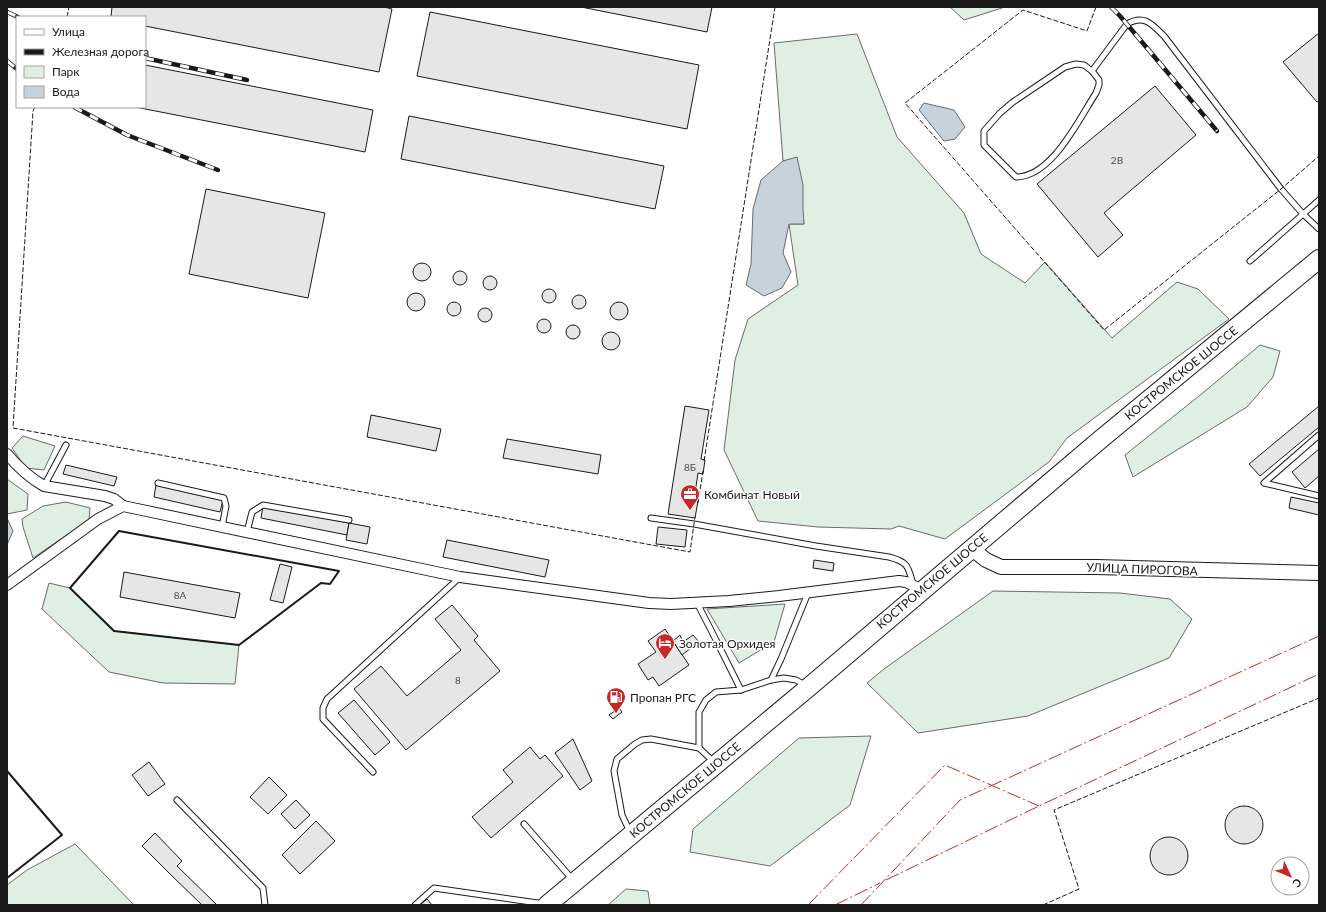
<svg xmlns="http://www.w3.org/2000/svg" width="1326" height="912" font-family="Lato,sans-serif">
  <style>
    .green { fill: #e0efe3; stroke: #6a6a6a }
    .water { fill: #c6d2dc; stroke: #6a6a6a }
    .building { fill: #e6e6e6; stroke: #1a1a1a }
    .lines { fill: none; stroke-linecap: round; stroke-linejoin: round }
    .lane-casing { stroke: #1a1a1a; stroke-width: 7 }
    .street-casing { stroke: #1a1a1a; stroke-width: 12 }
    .secondary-casing { stroke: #1a1a1a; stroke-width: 16 }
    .highway-casing { stroke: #1a1a1a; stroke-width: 20 }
    .lane { stroke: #fff; stroke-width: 5 }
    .street { stroke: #fff; stroke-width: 10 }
    .secondary { stroke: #fff; stroke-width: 14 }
    .highway { stroke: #fff; stroke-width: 18 }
    .rail-casing { stroke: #1a1a1a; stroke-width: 4.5 }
    .rail { stroke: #fff; stroke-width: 3; stroke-dasharray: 9; stroke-linecap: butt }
    .fence { stroke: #1a1a1a; stroke-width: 1; stroke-dasharray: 5 2; stroke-linecap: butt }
    .wall { stroke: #1a1a1a; stroke-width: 2 }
    .power { stroke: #c62828; stroke-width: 1; stroke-dasharray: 14 3 2 3; stroke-linecap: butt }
    .labels { text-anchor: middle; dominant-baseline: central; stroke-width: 3; stroke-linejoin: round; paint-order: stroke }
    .number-label { font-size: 10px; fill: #4d4d4d }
    .street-label { font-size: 12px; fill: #1a1a1a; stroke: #fff }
    .poi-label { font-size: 12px; fill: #1a1a1a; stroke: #fff; text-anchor: start }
  </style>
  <rect width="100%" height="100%" fill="#fff"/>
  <g class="green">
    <path d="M950 7H1005L964 20Z"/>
    <path d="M857 34 897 137 964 213 981 254 1025 283 1045 262 1112 338 1177 282 1198 289 1229 319 1067 438 1049 462 945 539 899 526 891 529 818 527 758 521 724 450 735 360 748 319 798 285 789 224H804L797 158 783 161 774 43Z"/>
    <path d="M1260 345 1280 351 1273 377 1247 407 1133 477 1125 455 1204 392Z"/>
    <path d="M23 436 55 446 44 470 26 468 12 448Z"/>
    <path d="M7 479 28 494 27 510 7 514Z"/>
    <path d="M66 502 90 508 89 520 33 558 23 527 22 519 43 506Z"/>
    <path d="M49 583 70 588 115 631 239 645 235 684 163 683 109 672 42 609Z"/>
    <path d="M993 591 1120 593 1170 599 1192 619 1169 658 1028 716 918 733 867 683 884 669Z"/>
    <path d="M785 604 774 642 739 663 707 609Z"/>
    <path d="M871 736 850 805 770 866 690 852 693 829 799 738Z"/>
    <path d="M75 844 134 905H7V885L27 870Z"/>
    <path d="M626 889 648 891 650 905H608Z"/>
  </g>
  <g class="water">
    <path d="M924 103 954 110 965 127 955 139 944 141 919 110Z"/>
    <path d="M797 157 803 185V210L804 224H789L783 253 791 272 782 288 764 296 746 285 751 264 753 209 761 180 783 161Z"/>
    <path d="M7 518 13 531 7 545Z"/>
  </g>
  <g class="building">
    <path d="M112 7H384L392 9 379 72 145 26V17H111Z"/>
    <path d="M581 7H712L707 32Z"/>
    <path d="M430 12 699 65 687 129 417 76Z"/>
    <path d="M1319 33V101L1317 102 1283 62Z"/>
    <path d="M145 65 373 110 365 152 135 107H145Z"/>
    <path d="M1155 86 1196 135 1104 213 1123 235 1098 257 1037 184Z"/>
    <path d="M409 116 664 166 655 209 401 159Z"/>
    <path d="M206 189 325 213 308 298 189 274Z"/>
    <circle cx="422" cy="272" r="9"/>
    <circle cx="460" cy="278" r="7"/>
    <circle cx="490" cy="283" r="7"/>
    <circle cx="549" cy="296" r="7"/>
    <circle cx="416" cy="302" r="9"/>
    <circle cx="579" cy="302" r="7"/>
    <circle cx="454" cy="309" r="7"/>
    <circle cx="619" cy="311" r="9"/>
    <circle cx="485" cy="315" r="7"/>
    <circle cx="544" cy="326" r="7"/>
    <circle cx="573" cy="332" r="7"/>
    <circle cx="611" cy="341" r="9"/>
    <path d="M685 406 709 410 701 459 705 460 703 474 698 473 694 500 698 501 695 518 668 514Z"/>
    <path d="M1319 406V427L1260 476 1249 464Z"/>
    <path d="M371 415 441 429 436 451 367 437Z"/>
    <path d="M507 439 601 455 598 474 503 458Z"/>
    <path d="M1319 449V476L1305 488 1292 472Z"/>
    <path d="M66 465 117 477 114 486 63 474Z"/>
    <path d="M156 485 223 500 220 512 154 497Z"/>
    <path d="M1291 497 1319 503V515L1289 508Z"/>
    <path d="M263 506 349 523 347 535 261 518Z"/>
    <path d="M349 523 370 527 367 544 346 540Z"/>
    <path d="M658 527 687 530 685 547 656 544Z"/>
    <path d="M447 540 549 560 545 577 443 557Z"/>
    <path d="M814 560 834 563 833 571 813 568Z"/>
    <path d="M280 564 292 567 283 603 270 600Z"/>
    <path d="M124 572 240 593 235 618 120 597Z"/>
    <path d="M452 605 478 636 474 640 500 671 406 750 354 689 381 666 407 696 461 650 435 619Z"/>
    <path d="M665 629 689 665 659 686 653 677 648 680 638 664 656 652 648 641Z"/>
    <path d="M680 635 683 642 693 635 699 642 682 655 673 641Z"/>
    <path d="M354 700 390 742 375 755 338 713Z"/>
    <path d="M619 708 622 712 613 719 609 715Z"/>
    <path d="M573 739 592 781 580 790 555 753Z"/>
    <path d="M530 747 540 759 545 755 563 776 491 838 472 817 513 782 503 770Z"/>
    <path d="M149 762 165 784 148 796 132 775Z"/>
    <path d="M269 777 287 795 268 814 250 797Z"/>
    <path d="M296 800 310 815 295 829 281 814Z"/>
    <circle cx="1244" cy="825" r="19"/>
    <path d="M316 821 335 841 300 874 282 855Z"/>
    <path d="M155 833 182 861 177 866 217 905H202L169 873 142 846Z"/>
    <circle cx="1169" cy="856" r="19"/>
    <path d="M427 899 432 905H420Z"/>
  </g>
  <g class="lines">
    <defs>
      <g id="lane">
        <path d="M1076 64 1084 65 1092 71 1099 80V85L1096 93C1079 119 1052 177 1016 177L984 145V131L1000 113 1013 102 1065 67Z"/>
        <path d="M1092 71 1127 24C1144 14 1152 24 1164 36L1281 189 1303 214 1319 229"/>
        <path d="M1250 261 1319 200"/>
        <path d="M1319 435 1264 483 1319 496"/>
        <path d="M158 483 224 498 226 506 222 527"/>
        <path d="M44 486 66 445"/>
        <path d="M651 518 694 524 816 546 889 557C908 562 908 566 913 584"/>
        <path d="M247 532 252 512 263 505 349 520"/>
        <path d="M697 603 711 630 741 690"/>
        <path d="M771 680 781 659 808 593"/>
        <path d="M699 748V712L706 700 716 692 741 690 771 680 784 678 796 680 805 685"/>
        <path d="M373 772 323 719V708L327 699 459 578"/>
        <path d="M177 800 263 888 265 905"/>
        <path d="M524 824 573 880"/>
        <path d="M630 832 622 815 614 771 617 759 635 744 642 740 651 739 699 748 714 762"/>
        <path d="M415 905 434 888 545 904"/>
      </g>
      <g id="street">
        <path d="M7 454C17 466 30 478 44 486L105 496 114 499 123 506"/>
        <path d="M7 585 98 519 123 506 460 577 649 603 671 604 729 601 779 596 899 581 906 582 922 590"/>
      </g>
      <path id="secondary" d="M971 548 986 560 1001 567H1096L1319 573"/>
      <path id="highway" d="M547 905 809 687 1101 439 1319 259"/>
    </defs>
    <use href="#lane" class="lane-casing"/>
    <use href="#street" class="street-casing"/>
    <use href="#secondary" class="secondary-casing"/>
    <use href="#highway" class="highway-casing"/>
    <use href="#lane" class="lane"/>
    <use href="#street" class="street"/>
    <use href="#secondary" class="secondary"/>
    <use href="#highway" class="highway"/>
    <defs>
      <g id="rail">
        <path d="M1111 7 1120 16 1217 131"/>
        <path d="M7 12 18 17"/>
        <path d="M145 58 247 80"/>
        <path d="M7 61 17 69"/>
        <path d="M74 107 127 135 218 170"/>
      </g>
    </defs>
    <use href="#rail" class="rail-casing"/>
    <use href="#rail" class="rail"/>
    <g class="fence">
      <path d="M1096 7 1087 31 1023 10 905 103 1104 330 1281 189 1319 156"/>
      <path d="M67 17 69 7"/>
      <path d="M35 107 33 111 13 428 690 552 695 517"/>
      <path d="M704 461 775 7"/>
      <path d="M698 503 703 471"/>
      <path d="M1043 905 1079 889 1054 810 1319 698"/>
    </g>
    <g class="wall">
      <path d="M119 531 339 571 330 584 321 583 239 645 114 631 70 588Z"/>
      <path d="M7 771 62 835 7 878"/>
    </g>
    <g class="power">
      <path d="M886 880 1039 806 1319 674"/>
      <path d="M808 905 945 765 1039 806"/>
      <path d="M835 905 880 883"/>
      <path d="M861 905 960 800 1319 636"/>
    </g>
  </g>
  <defs>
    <symbol id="office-pin" viewBox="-11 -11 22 30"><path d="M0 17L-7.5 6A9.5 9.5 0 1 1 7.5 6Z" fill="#c62828" stroke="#fff"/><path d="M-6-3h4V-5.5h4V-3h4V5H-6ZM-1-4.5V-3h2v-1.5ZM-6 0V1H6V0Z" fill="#fff"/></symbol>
    <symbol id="hotel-pin" viewBox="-11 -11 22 30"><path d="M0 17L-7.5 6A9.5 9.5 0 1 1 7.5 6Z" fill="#c62828" stroke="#fff"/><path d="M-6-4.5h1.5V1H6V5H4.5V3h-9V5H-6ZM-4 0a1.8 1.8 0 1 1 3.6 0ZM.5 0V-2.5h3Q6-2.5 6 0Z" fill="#fff"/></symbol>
    <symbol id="fuel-pin" viewBox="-11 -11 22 30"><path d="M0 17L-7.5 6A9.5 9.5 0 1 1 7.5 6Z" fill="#c62828" stroke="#fff"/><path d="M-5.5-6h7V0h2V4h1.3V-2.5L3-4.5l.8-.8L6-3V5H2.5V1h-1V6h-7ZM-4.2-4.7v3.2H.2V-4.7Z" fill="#fff"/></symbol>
  </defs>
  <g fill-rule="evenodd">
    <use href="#office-pin" x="679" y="483" width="22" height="30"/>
    <use href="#hotel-pin" x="654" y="632" width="22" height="30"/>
    <use href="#fuel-pin" x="605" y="686" width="22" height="30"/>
  </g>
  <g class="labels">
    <g class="number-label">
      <text x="1117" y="160">2В</text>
      <text x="690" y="467">8Б</text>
      <text x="180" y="595">8А</text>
      <text x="458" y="680">8</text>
    </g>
    <g class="street-label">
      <text transform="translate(1181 373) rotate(-39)">КОСТРОМСКОЕ ШОССЕ</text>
      <text transform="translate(1142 569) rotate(2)">УЛИЦА ПИРОГОВА</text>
      <text transform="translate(932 581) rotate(-40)">КОСТРОМСКОЕ ШОССЕ</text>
      <text transform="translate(685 790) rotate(-40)">КОСТРОМСКОЕ ШОССЕ</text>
    </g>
    <g class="poi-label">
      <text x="704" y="494">Комбинат Новый</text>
      <text x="679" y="643">Золотая Орхидея</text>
      <text x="630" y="697">Пропан РГС</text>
    </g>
  </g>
  <rect width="1326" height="912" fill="none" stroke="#1a1a1a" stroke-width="16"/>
  <rect x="16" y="16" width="130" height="92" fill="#ffffff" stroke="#a3a3a3"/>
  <rect x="24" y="29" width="20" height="6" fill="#ffffff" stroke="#a3a3a3"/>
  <text x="52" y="36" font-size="12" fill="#1a1a1a">Улица</text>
  <rect x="24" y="49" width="20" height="6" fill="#1a1a1a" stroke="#a3a3a3"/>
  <text x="52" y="56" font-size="12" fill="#1a1a1a">Железная дорога</text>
  <rect x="24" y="66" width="20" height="12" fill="#e0efe3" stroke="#a3a3a3"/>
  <text x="52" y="76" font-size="12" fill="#1a1a1a">Парк</text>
  <rect x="24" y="86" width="20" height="12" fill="#c6d2dc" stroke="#a3a3a3"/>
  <text x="52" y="96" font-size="12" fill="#1a1a1a">Вода</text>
  <g transform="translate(1290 876) rotate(134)"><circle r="19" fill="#ffffff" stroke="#a3a3a3"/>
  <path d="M0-3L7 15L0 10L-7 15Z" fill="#c62828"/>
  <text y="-6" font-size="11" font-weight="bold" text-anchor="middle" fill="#1a1a1a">С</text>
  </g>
</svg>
